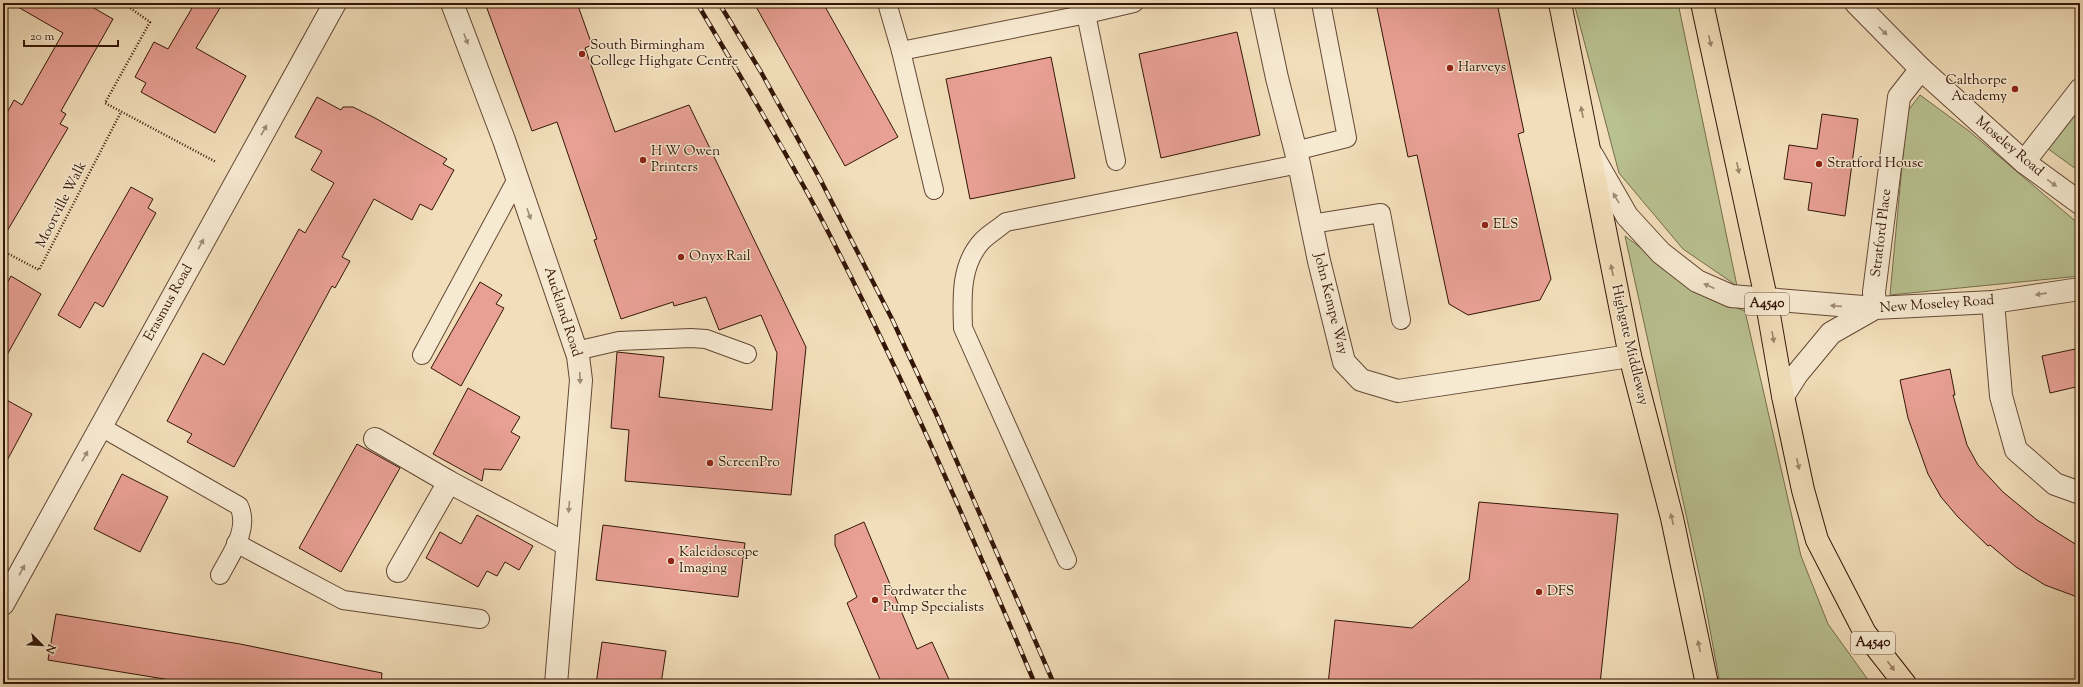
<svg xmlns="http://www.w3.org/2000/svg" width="2083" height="687" font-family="'Sorts Mill Goudy',serif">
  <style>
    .green { fill: #b9c191; stroke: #766c4c }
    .building { fill: #e8a094; stroke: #341607 }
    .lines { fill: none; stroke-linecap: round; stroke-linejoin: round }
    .service-casing { stroke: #644834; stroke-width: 20 }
    .minor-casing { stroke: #644834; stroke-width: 24 }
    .tertiary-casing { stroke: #644834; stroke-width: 24 }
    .trunk-casing { stroke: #341607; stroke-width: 24 }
    .path { stroke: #341607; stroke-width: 2.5; stroke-dasharray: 1 2; stroke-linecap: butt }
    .service { stroke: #f7ead2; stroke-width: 18 }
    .minor { stroke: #f7ead2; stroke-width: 22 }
    .tertiary { stroke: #f7ead2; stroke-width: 22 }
    .trunk { stroke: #f2deba; stroke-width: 22 }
    .rail-casing { stroke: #341607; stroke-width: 4.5 }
    .rail { stroke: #f7ead2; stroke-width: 3; stroke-dasharray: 9; stroke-linecap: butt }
    .oneway { fill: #9f8b77 }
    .oneway2 { fill: #9c8469 }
    .poi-dot { fill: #8f2418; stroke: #f7ead2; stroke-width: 1.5 }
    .labels { text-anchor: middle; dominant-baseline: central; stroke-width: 3; stroke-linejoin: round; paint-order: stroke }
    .shield { fill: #f7ead2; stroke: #6e5644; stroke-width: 1 }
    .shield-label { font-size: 13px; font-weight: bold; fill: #341607 }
    .poi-label { font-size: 14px; fill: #341607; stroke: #f7ead2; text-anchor: start }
    .street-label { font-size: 14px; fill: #341607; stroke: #f7ead2 }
  </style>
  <rect width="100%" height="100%" fill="#f2deba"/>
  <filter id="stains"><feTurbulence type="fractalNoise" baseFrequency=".005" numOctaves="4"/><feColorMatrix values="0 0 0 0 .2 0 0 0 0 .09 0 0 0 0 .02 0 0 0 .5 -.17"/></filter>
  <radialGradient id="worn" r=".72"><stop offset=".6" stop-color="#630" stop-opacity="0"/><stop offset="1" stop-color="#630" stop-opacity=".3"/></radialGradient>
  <g class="green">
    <path d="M1574 3H1678L1737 286 1683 249 1619 173Z"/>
    <path d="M1920 95 1969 131 2080 225V276L1890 295 1907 112Z"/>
    <path d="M2080 106V172L2047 148Z"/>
    <path d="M1625 236 1703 295 1745 311 1801 556 1828 624 1871 684H1720L1703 592Z"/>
  </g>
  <g class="building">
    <path d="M11 3H85L113 19 61 111 66 114 60 124 68 128 3 238V120L14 100 22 105 63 33Z"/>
    <path d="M195 3H223L196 48 246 76 215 133 141 92 146 83 135 77 154 42 168 49Z"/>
    <path d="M485 3H577L592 45 585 48 615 132 689 105 806 347 791 495 625 481 629 430 611 428 617 352 664 357 659 397 772 410 777 353 761 315 719 330 706 297 674 306 673 302 621 319 594 240 597 239 557 122 532 131Z"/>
    <path d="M754 3H823L898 137 845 166Z"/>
    <path d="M1376 3H1497L1524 132 1518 134 1551 279 1540 300 1468 315 1449 304 1417 155 1408 157Z"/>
    <path d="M1237 32 1260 135 1161 158 1139 54Z"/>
    <path d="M1051 57 1075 178 970 199 946 79Z"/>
    <path d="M317 97 341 110 343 107H353L375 118 447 159 443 164 454 170 432 210 420 204 412 220 374 199 342 257 350 261 335 288 332 286 234 467 187 442 192 434 167 421 203 353 224 365 299 229 305 233 334 183 311 170 322 151 295 137Z"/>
    <path d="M1822 114 1858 119 1845 216 1808 210 1812 183 1784 179 1789 145 1817 149Z"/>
    <path d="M131 187 153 199 148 208 156 213 103 307 95 302 80 328 58 315Z"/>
    <path d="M11 276 41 294 3 362V290Z"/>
    <path d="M480 282 502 295 496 304 504 308 461 386 431 368Z"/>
    <path d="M2080 348V386L2050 393 2042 356Z"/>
    <path d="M1950 369 1955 395H1953L1967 445 1978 465 2003 492 2037 520 2080 547V598L2045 585 2016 567 1990 545 1988 546 1958 517 1941 497 1928 474 1908 418 1900 380Z"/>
    <path d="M468 388 520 417 511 432 520 437 501 470 484 469 482 481 433 454Z"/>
    <path d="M3 398 32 414 3 468Z"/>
    <path d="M357 444 400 468 341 572 299 548Z"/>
    <path d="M122 474 168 497 140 552 94 529Z"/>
    <path d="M1479 502 1618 514 1600 684H1328L1335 620 1412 628 1469 580Z"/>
    <path d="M477 515 533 546 519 570 505 562 497 576 487 571 478 587 426 558 440 532 461 544Z"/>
    <path d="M864 522 917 649 932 642 951 684H882L847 603 857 597 835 545V535Z"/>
    <path d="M603 525 745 543 738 597 596 580Z"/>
    <path d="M56 614 240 644 382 673 381 684H195L48 660Z"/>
    <path d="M602 642 666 651 661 684H596Z"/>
  </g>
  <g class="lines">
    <defs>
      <g id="service">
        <path d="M887 3 901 51 934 190"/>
        <path d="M1084 4 1116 161"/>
        <path d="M901 51 1087 14 1134 3"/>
        <path d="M1295 151 1347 138 1321 3"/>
        <path d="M1311 224 1381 213 1401 320"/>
        <path d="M576 351 619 341 691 338 706 339 747 354"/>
        <path d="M422 355 517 179"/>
        <path d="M101 427 239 506C250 529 231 554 220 575"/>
        <path d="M236 543 343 600 480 619"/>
        <path d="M1067 560 963 328C962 298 960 265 982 241 989 234 999 228 1006 222L1299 164"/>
      </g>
      <g id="minor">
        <path d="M452 3 504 140 578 356 581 380 556 684"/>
        <path d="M1261 3 1277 78 1299 164 1319 261 1344 362 1361 380 1398 391 1630 356"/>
        <path d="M1592 155 1627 216 1661 253 1697 281 1731 296 1875 308 1874 292 1899 97 1921 69"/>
        <path d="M2024 162 2080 90"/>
        <path d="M1993 302 2001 396 2016 450 2055 484 2080 493"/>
        <path d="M375 439 449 482 566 544"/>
        <path d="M398 571 449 482"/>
        <path d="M3 604 335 3"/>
      </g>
      <g id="tertiary">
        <path d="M1856 3 1921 69 2024 162 2080 203"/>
        <path d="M1783 396 1797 374 1831 333 1875 308 1993 302 2080 289"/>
      </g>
      <g id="trunk">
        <path d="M1560 3 1630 356 1672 518 1707 684"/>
        <path d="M1702 3 1766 298 1783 396 1803 490 1817 540 1865 633 1905 684"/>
      </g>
    </defs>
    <use href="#service" class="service-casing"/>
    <use href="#minor" class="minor-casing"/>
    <use href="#tertiary" class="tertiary-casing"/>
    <use href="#trunk" class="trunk-casing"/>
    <g class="path">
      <path d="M123 3 150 22 105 103 216 162"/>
      <path d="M3 251 39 270 121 112"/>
    </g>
    <use href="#service" class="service"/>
    <use href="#minor" class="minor"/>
    <use href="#tertiary" class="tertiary"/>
    <use href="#trunk" class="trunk"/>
    <defs>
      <g id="rail">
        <path d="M697 3C739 75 784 147 823 222 901 372 969 528 1035 684"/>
        <path d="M719 3 761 72 820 179 892 319 937 416 1054 684"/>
      </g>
    </defs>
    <use href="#rail" class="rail-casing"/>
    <use href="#rail" class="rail"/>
  </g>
  <defs><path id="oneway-solid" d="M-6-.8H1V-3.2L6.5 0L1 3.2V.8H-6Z"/></defs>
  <g class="oneway">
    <use href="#oneway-solid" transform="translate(1883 31) rotate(45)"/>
    <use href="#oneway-solid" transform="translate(466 39) rotate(69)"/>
    <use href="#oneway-solid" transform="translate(264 130) rotate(-61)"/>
    <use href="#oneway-solid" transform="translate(2052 183) rotate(36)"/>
    <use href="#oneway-solid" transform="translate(1616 198) rotate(-120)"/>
    <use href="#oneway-solid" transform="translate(529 214) rotate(71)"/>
    <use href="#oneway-solid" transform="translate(201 244) rotate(-61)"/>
    <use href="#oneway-solid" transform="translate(1709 286) rotate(-156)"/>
    <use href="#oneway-solid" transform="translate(2041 294) rotate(172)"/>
    <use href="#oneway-solid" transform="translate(1836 306) rotate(-176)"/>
    <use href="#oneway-solid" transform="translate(580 378) rotate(87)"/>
    <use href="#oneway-solid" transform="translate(85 456) rotate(-61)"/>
    <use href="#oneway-solid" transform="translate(569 507) rotate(95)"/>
    <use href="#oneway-solid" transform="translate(22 570) rotate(-61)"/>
  </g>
  <g class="oneway2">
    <use href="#oneway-solid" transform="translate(1710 41) rotate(78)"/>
    <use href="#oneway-solid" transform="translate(1582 112) rotate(-101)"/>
    <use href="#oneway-solid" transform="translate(1738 168) rotate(78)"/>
    <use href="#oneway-solid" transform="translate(1612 270) rotate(-102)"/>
    <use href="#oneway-solid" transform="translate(1773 337) rotate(80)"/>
    <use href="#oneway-solid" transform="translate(1798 464) rotate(77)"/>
    <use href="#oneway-solid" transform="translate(1672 519) rotate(-103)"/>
    <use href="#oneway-solid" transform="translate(1699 646) rotate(-102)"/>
    <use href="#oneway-solid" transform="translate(1891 666) rotate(53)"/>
  </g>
  <g class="poi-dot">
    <circle cx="582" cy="54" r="4"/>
    <circle cx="1450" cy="68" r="4"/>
    <circle cx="2015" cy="89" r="4"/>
    <circle cx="643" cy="160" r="4"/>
    <circle cx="1819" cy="164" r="4"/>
    <circle cx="1485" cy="225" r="4"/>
    <circle cx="681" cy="257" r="4"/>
    <circle cx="710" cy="463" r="4"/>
    <circle cx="671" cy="561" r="4"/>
    <circle cx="1539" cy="592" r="4"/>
    <circle cx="875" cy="600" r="4"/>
  </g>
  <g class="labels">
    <g class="shield">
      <rect x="1745" y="293" width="44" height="22" rx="3"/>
      <rect x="1851" y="632" width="44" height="22" rx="3"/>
    </g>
    <g class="shield-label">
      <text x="1767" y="304">A4540</text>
      <text x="1873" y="643">A4540</text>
    </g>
    <g class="poi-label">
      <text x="590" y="46">South Birmingham<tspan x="590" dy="16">College Highgate Centre</tspan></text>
      <text x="1458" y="68">Harveys</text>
      <text x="2007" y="81" text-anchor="end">Calthorpe<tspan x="2007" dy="16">Academy</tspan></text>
      <text x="651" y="152">H W Owen<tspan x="651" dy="16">Printers</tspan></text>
      <text x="1827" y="164">Stratford House</text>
      <text x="1493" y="225">ELS</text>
      <text x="689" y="257">Onyx Rail</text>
      <text x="718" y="463">ScreenPro</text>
      <text x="679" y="553">Kaleidoscope<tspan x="679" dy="16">Imaging</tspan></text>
      <text x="883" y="592">Fordwater the<tspan x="883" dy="16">Pump Specialists</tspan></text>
      <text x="1547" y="592">DFS</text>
    </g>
    <g class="street-label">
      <text transform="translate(2009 147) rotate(40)">Moseley Road</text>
      <text transform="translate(62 205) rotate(-63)">Moorville Walk</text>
      <text transform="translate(1882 233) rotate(-83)">Stratford Place</text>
      <text transform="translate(169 303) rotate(-61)">Erasmus Road</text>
      <text transform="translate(1330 304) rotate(76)">John Kempe Way</text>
      <text transform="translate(1937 305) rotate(-4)">New Moseley Road</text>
      <text transform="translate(562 312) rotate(72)">Auckland Road</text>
      <text transform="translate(1629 345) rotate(77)">Highgate Middleway</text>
    </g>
  </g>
  <rect width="2083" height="687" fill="none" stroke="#f2deba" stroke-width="16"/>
  <rect x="4" y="4" width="2075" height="679" fill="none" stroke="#341607" stroke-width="2"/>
  <rect x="8" y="8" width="2067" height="671" fill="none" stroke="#341607"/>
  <g transform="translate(42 645) rotate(114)" stroke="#f7ead2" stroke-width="3" paint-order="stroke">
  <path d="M0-3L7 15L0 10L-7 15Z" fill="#341607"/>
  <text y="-6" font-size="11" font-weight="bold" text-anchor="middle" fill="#341607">N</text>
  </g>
  <path d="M24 40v6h94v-6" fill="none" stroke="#341607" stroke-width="2"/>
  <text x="30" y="40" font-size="12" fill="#341607" stroke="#f7ead2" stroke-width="3" paint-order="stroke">20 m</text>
  <rect width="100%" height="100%" filter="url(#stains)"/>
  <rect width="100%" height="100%" fill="url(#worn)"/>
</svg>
